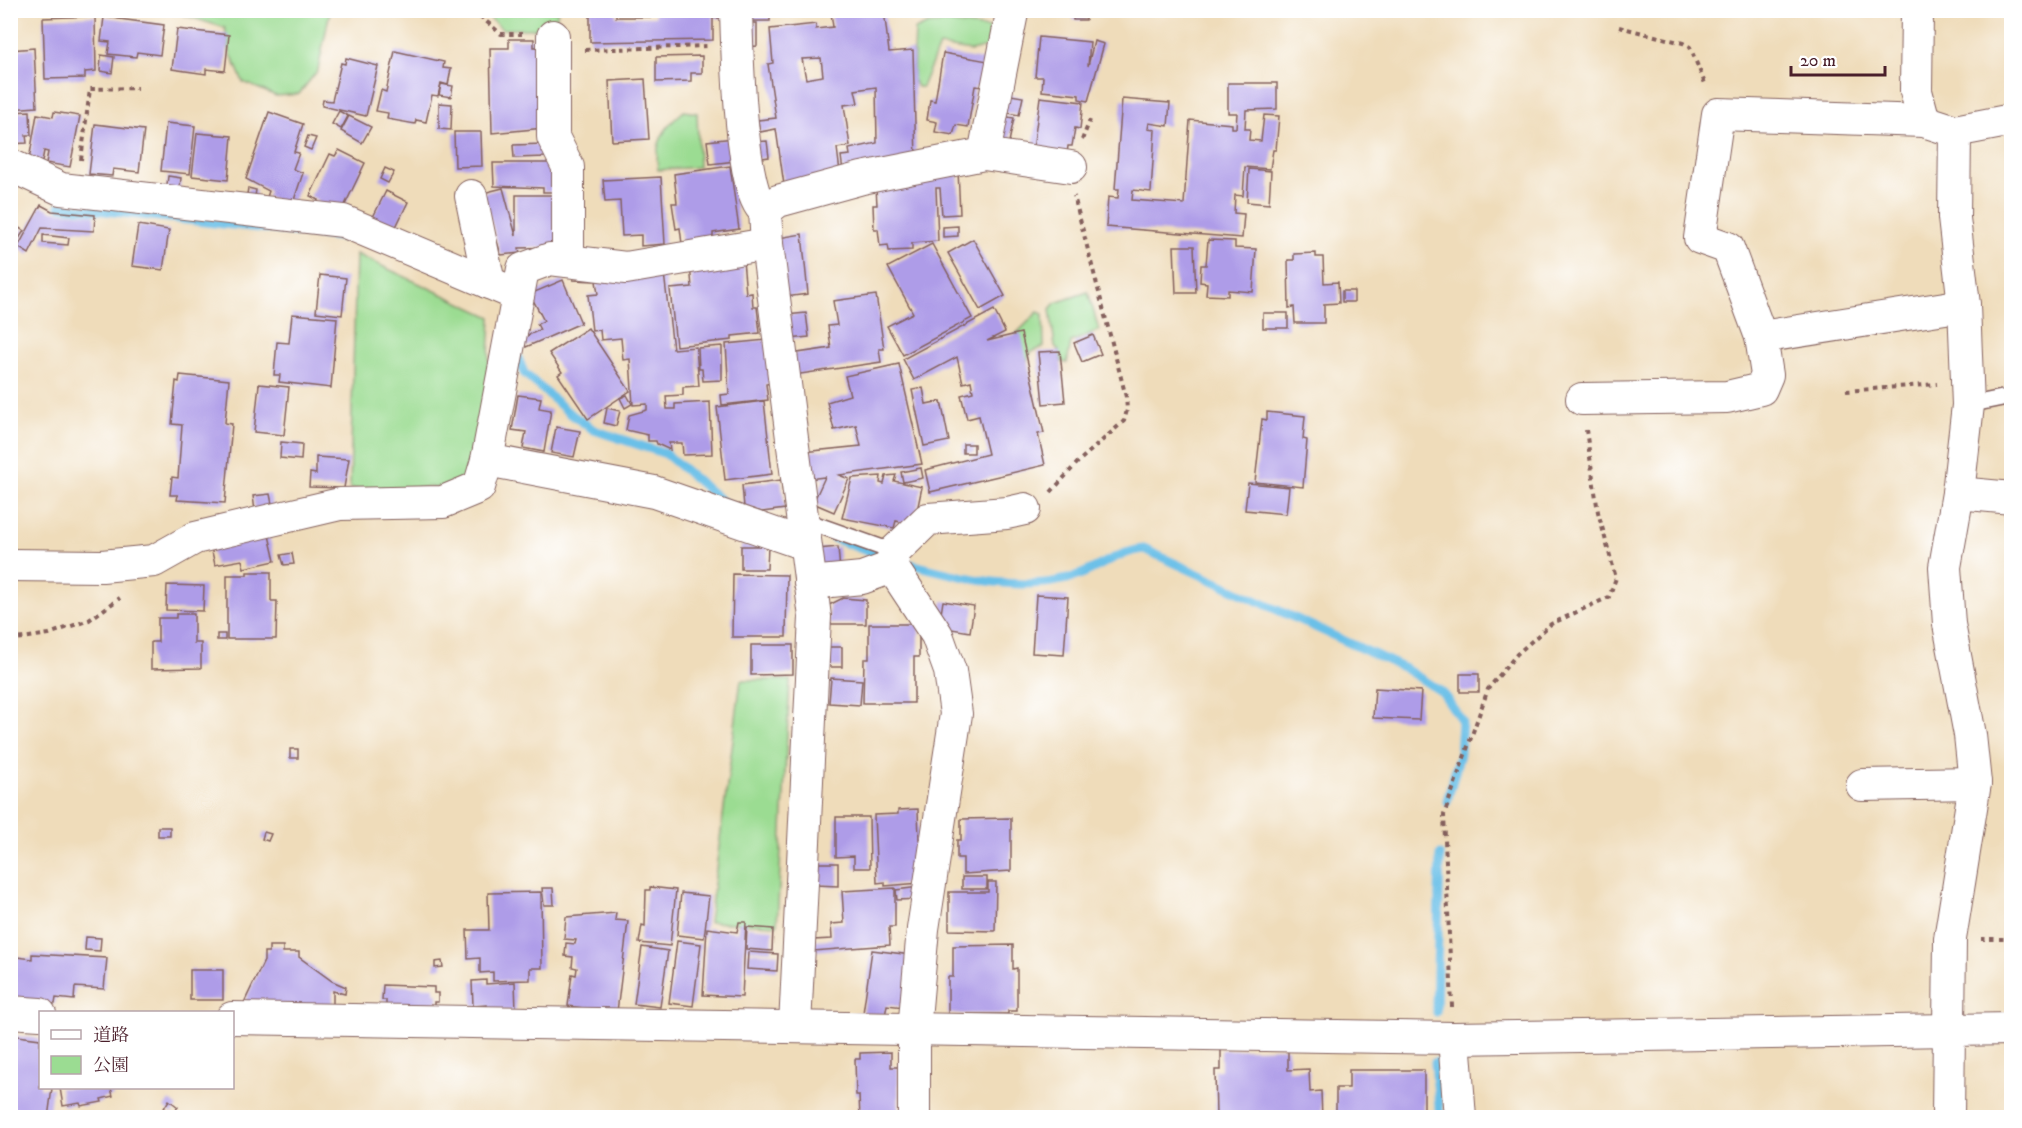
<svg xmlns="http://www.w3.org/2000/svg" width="2022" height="1128" font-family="'IM FELL DW Pica','Noto Serif JP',serif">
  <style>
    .green { fill: #9bdc92; stroke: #727e5e; stroke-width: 1.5 }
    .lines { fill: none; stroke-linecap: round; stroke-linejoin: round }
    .stream { stroke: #6bc0e8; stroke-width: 9 }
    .building { fill: #ae9ce8; fill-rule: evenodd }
    .service-casing { stroke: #84615d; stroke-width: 18 }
    .minor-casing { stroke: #84615d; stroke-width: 34 }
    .path { stroke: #84615d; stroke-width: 4; stroke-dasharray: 4.5 4.5; stroke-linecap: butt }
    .service { stroke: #fff; stroke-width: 15 }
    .minor { stroke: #fff; stroke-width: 32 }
  </style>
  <rect width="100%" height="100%" fill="#fff"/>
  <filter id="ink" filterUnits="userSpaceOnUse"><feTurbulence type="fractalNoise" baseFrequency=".0167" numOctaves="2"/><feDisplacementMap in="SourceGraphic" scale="12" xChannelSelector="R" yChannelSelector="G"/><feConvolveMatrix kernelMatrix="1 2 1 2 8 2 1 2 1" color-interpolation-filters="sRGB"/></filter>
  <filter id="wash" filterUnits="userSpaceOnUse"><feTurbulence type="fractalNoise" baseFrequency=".008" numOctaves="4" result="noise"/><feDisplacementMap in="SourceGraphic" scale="24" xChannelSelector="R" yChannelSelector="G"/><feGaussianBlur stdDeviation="1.35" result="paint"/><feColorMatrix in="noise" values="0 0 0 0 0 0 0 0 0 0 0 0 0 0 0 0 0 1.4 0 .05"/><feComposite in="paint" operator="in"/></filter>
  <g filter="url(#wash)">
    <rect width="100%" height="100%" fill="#efdcba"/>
    <g class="green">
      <path d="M171 11H330L318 70 299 94 276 96 243 82 230 52 225 28Z"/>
      <path d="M482 11H558L553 29H502Z"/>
      <path d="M948 23 990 28 988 47 971 51 939 46 922 87H917L913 79 915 30 928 24Z"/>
      <path d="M684 111 697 113 699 167 658 170C654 143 663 128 684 111Z"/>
      <path d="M356 254 491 317 487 395 467 476 442 487 350 489Z"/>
      <path d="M1088 292 1099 330 1071 342 1067 363 1062 362 1059 351 1055 346 1050 309 1055 303Z"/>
      <path d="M1038 312 1043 314 1044 347 1031 352 1026 364 1016 334Z"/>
      <path d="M741 680H790L777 925 709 922Z"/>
    </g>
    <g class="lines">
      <g class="stream">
        <path d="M60 206 341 237"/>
        <path d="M517 355 524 373 568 412 594 430 666 454 725 504"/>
        <path d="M833 538 880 556"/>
        <path d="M903 562C955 575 1012 593 1067 579 1095 573 1113 552 1144 549L1404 668 1442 692 1462 721 1460 754 1447 801"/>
        <path d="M1436 1012 1440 855"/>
        <path d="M1435 1062 1440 1118"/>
      </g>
    </g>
    <g id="blocks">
      <g class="building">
        <path d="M590 10H616V17H655V10H713V40L590 42Z"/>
        <rect x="715" y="10" width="13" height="8"/>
        <rect x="744" y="10" width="26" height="11"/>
        <path d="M827 10H884L889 52 913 50 916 160 843 172 841 156 850 155 849 149 877 143 876 87 855 90 858 103 844 105 850 146 837 148 841 180 785 192 776 129 760 132 758 120 776 118 768 64 773 63 770 29 816 24V29L833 27 831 13H827ZM821 58 823 76 806 79 802 59Z"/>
        <path d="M1073 10H1087L1086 20H1073Z"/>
        <path d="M95 16 96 71 85 72V78L45 79 43 18Z"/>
        <path d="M104 17 164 25 160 55 137 52 136 57 108 54 110 42 101 41Z"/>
        <path d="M747 23H757V46L747 47Z"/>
        <path d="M177 29 229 35 225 71 206 69V74L172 69Z"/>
        <path d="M1039 37 1090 42 1088 66 1094 41 1104 44 1088 101 1079 99V95L1042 91 1043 77H1035Z"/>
        <path d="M509 39H534V47H545L544 128 492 133 490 48H509Z"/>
        <path d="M34 48 37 107 10 109V50Z"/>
        <path d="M395 51 444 62 443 68 451 69 448 85 441 83 438 96 432 95 426 122 416 120 415 124 387 119 388 113 376 111 381 90 386 92Z"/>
        <path d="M943 53 988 61 983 87 975 86 968 127 956 125 953 135 935 132 937 122 927 120 930 100 935 101Z"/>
        <path d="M101 55 114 57 112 73 100 71Z"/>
        <path d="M702 56V73H691V81L656 82V57Z"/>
        <path d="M346 58 378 66 366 116 322 106 323 100 332 101 341 63 345 64Z"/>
        <path d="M645 79 649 139 612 141 609 81Z"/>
        <path d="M1228 83H1277V109L1246 110 1245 129H1250L1249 140 1261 141 1264 115 1279 116 1276 150H1273L1270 169 1245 167 1243 196 1235 195 1234 213 1244 214 1242 238 1106 227 1108 197 1118 198 1119 189H1115L1122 99 1170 103 1168 126 1149 123 1148 129 1155 130 1151 192 1133 190 1132 200 1184 204 1190 120 1232 124V128H1236L1237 113H1228Z"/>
        <path d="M441 84 453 86 451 97 439 95Z"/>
        <path d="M999 93 1023 97 1019 115 996 111Z"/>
        <path d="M1040 97 1083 102 1080 129 1075 128 1072 146H1068L1067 154 1033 150Z"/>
        <path d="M439 103 452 104 451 130 439 129Z"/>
        <path d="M30 111 31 135H26L27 143 10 144V112Z"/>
        <path d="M339 111 348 116 341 129 332 124Z"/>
        <path d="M54 112 80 116 70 167 46 163 48 152 44 151 42 162 29 160 37 114 53 117Z"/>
        <path d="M269 112 303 124 294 152 299 153 293 169 303 173 292 206 267 197 269 191 246 179Z"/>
        <path d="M996 115 1014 118 1008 147 991 144Z"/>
        <path d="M349 116 371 127 362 143 341 131Z"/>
        <path d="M166 123 195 126 190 174 161 171Z"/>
        <path d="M95 124 144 130 139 172 113 169 112 176 89 174Z"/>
        <path d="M454 132H481L482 166 455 167Z"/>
        <path d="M197 133 232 136 228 180 192 176Z"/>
        <path d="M308 136 316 138 311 150 304 147Z"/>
        <path d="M734 138 736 161 710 164 707 141Z"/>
        <path d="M767 141 769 157 756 159 754 142Z"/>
        <path d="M545 144 546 157 514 158 513 145Z"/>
        <path d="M339 150 365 163 342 211 317 204 318 200 310 196 330 154 335 156Z"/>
        <path d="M493 163H561V192H543V188L494 186Z"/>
        <path d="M730 166 739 229 713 233V240L682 244 680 228 676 229 672 203H677L674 174Z"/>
        <path d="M385 168 394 172 388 183 380 179Z"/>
        <path d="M1249 169 1271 171 1269 204 1247 202Z"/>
        <path d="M958 170 960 214 942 215 940 188H936L938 241 912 243V250L889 251 888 245 880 246 878 229H874L873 205H877L876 187 911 185V179Z"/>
        <path d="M168 176 181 178 179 195 166 193Z"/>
        <path d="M661 177 665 244 641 246V235L622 236 620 201 605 202 603 180Z"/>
        <path d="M248 188 256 190 254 202 246 200Z"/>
        <path d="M503 188 516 236V195H562V247L519 248 520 253 501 255 483 193Z"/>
        <path d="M386 191 408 202 392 235 373 217Z"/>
        <path d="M41 205 52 211 95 215 94 231 42 228 29 254 18 247Z"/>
        <path d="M10 222 24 231 10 252Z"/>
        <path d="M138 225 169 230 163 270 132 266Z"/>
        <path d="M958 226V236L943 237V227Z"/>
        <path d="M802 234 808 294 785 297 778 238Z"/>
        <path d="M43 235 69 238 68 245 43 243Z"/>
        <path d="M973 239 1005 296 980 310 948 253Z"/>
        <path d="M1208 240 1235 241V248L1256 249 1253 292 1228 290V296L1206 295 1207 283 1200 282 1201 265H1206Z"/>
        <path d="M932 244 972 318 903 355 887 326 913 313 888 267Z"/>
        <path d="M1174 246H1194L1196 293H1176Z"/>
        <path d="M1316 253V257H1323L1324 283 1338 282 1339 303 1324 304V323H1295L1294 307 1289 308 1288 260H1294V254Z"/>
        <path d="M743 260 746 294 752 293 753 307H757L760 333 732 336V340L676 346 670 289 692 287 690 265Z"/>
        <path d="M573 271H594V281L573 280Z"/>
        <path d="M664 273 673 349 696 347 699 386 683 387V395L666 396 667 409H675V404L710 402 712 454 683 455 682 443H669L670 450 657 444 656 441H648V435L626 430 629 415 647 410V404L633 405 630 359 623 360 621 338 601 340 600 330 592 331 588 295 598 294 596 281Z"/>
        <path d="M320 275 346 278 342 315 316 312Z"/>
        <path d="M563 280 581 323 526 347 522 338 540 330 537 324 544 321 530 294Z"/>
        <rect x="1342" y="291" width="12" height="11"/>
        <path d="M876 295 884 349H879L881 362 794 375 791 354 831 348 828 326 837 325 833 301Z"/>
        <path d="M994 310 1005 332 987 341 1021 333 1044 433 1038 434 1045 465 930 492 925 470 988 454 979 416 967 419 961 395 973 392 971 381 963 383 957 357 914 380 903 359Z"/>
        <path d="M806 313 809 337 789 339 786 315Z"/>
        <rect x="1263" y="313" width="25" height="15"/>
        <path d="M292 314 337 318 331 388 279 382 280 375H274L277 342 289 343Z"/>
        <path d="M588 328 630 391 588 419 558 375 562 372 549 353Z"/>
        <path d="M1093 335 1101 354 1082 362 1074 343Z"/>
        <path d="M766 340 771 383 766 384 768 400 722 405 721 395 729 394 726 344Z"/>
        <path d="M722 346V380L703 381 702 369H699L698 348Z"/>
        <path d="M1060 351 1065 402 1043 404 1038 352Z"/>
        <path d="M899 364 922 464 839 475 849 479 834 512 813 503 825 477 808 479 803 452 861 446 856 425 834 430 827 402 850 395 845 376Z"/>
        <path d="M180 375 229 380 225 423 232 424 225 503 177 500 178 495H170L172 477 178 478 182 425 172 424 176 381 179 382Z"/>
        <path d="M259 384 289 387 284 435 254 432Z"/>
        <path d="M923 388 926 404 941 401 949 441 924 446 912 390Z"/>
        <path d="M518 395 541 398 539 408 551 410 544 452 523 448 526 432 512 430Z"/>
        <path d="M627 395 632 404 625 408 620 398Z"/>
        <path d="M764 401 772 474 725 480 717 407Z"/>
        <path d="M607 408 620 411 616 426 604 423Z"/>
        <path d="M1267 412 1305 416 1303 439 1307 440 1303 487 1255 482 1262 419 1267 420Z"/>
        <path d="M556 427 580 431 574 457 551 453Z"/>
        <path d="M281 442 302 444 301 460 280 458Z"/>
        <rect x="963" y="444" width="11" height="9"/>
        <path d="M316 457 349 459 344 488 309 487 310 473 316 474Z"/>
        <path d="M921 468 923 478 903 482 901 472Z"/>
        <path d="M896 475 894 481 922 487 914 525 896 521 894 528 842 518 852 478 881 476 880 483 884 484 886 476Z"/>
        <path d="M781 480 785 509 762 512 744 507 742 485Z"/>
        <path d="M1248 483 1289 487 1286 514 1245 510Z"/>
        <path d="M270 494 273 509 255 511 253 496Z"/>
        <path d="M268 531 275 561 244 568 242 560 215 565 210 543Z"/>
        <path d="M741 546H768L767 569H741Z"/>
        <path d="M838 547 840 571 820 573 818 549Z"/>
        <path d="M292 553 294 564 284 565 281 555Z"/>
        <path d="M247 572H271V601H277L276 639H227V575H247Z"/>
        <path d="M733 574 787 575 786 637H732Z"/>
        <path d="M167 585 204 586 203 611 166 610Z"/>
        <path d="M1036 595 1068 597 1064 655 1032 653Z"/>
        <path d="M843 598 866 600V624H829V605Z"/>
        <path d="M943 601 974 606 970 632 939 627Z"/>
        <path d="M176 614H194V643H201V668L151 669V642H158V618H176Z"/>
        <path d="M869 624H919V657H914V703H863L864 659H869Z"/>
        <rect x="217" y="634" width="8" height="6"/>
        <path d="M751 645H793V674L751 675Z"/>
        <rect x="829" y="647" width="13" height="20"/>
        <rect x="1460" y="674" width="19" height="18"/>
        <path d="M831 678 862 680 860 705 829 703Z"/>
        <path d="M1375 688 1421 691 1419 720 1373 718Z"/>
        <rect x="290" y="749" width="8" height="9"/>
        <path d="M918 809 919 840H923L920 883 885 886V882L877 883 874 815 898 814V810Z"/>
        <path d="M836 817H869L870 868H854V856L836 857Z"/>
        <path d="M1011 818V871L963 874V858H957V840H961V819Z"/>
        <rect x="158" y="827" width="12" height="9"/>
        <path d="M264 832 271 834 268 841 262 839Z"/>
        <path d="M817 863H838V886L816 885Z"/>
        <rect x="962" y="877" width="25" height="12"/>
        <path d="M988 882H996L995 931 949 930V892H988Z"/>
        <path d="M650 887 676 890 670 946 639 943 642 925 645 926 646 890H650Z"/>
        <path d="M919 887 920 899 897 900 896 890Z"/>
        <path d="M542 888H553L554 905H544Z"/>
        <path d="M895 888V927H889L890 945 813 951V940L832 939 831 924 844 923 842 891Z"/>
        <path d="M541 892 542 968H530V980L493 981V972L480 973V958L468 959 467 930H489L488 893Z"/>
        <path d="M681 893 709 896 704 938 677 935Z"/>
        <path d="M616 913 615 920 628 921 617 1012 568 1006 572 974 576 975 577 968 572 967 573 957 565 956 566 943 575 944 576 940 564 939 566 917Z"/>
        <path d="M739 922H746L742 997 703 995 707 928 737 932Z"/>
        <path d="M747 927 773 929 772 951 746 949Z"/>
        <path d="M86 937 101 938 100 951 85 950Z"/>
        <path d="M677 941 701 944 693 1006 669 1003Z"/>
        <path d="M1013 945V969L1017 968V1011H1008V1014H948V977H953V946Z"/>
        <path d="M269 946H283V952H299V957L332 981 346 987 345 994 333 991V1006L242 1007 264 961V952H269Z"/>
        <path d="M642 947 668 951 660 1007 634 1004Z"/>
        <path d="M872 950 911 955 904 1007 887 1005 885 1016 863 1013Z"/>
        <path d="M748 952 778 954 777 971 747 969Z"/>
        <path d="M32 954 107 958 104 989 75 987 74 1000 56 998 55 1004 10 1000V956L32 959Z"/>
        <path d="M442 961 443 967 435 968V962Z"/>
        <rect x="190" y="970" width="33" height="30"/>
        <path d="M486 980V984L515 982 516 1011H487V1005L473 1006 472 981Z"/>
        <path d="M383 985 434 987V993H438V1002H434V1011L386 1010V1000H382Z"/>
        <path d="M10 1035 40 1039V1088H52L48 1118H10Z"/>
        <path d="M1288 1048V1070L1309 1069 1310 1092 1321 1091 1322 1118H1216L1215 1070H1221V1050Z"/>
        <path d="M891 1052V1067H898L899 1118H860L859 1095H856L855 1059H860V1053Z"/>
        <path d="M1349 1070H1424V1118H1336V1088H1349Z"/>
        <path d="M60 1088H111L113 1096 101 1099 102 1102 81 1106 80 1103 63 1106Z"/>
        <path d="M169 1100 178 1107 172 1114 164 1108Z"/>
      </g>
    </g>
  </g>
  <g filter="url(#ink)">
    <use href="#blocks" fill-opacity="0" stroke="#84615d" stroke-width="1.5"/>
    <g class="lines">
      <defs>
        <g id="service">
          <path d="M1968 405 2012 396"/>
          <path d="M801 519 894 552"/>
        </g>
        <g id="minor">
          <path d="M736 10C737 43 740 197 765 211"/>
          <path d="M1917 10 1916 91 1924 121"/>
          <path d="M553 36V137L568 167V261"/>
          <path d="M1955 131 2012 120"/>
          <path d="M984 154 1012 13"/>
          <path d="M10 165 61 189 343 221 518 295"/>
          <path d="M471 196 489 283"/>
          <path d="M1761 337 1964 305"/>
          <path d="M1582 399 1727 397 1761 389 1767 375 1761 337 1728 248 1700 238 1718 114 1924 121 1955 131 1954 218 1964 305 1968 405 1958 493 1945 567 1949 624 1970 735 1975 783 1950 939 1948 1118"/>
          <path d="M487 460 654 492 804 544"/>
          <path d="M1958 493 2012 498"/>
          <path d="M10 565 102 566 154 561 195 538 340 504 443 502 479 487 487 460 523 269 550 259 626 268 767 244"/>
          <path d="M810 583 862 578 892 567"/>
          <path d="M1862 785 1975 783"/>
          <path d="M10 1012 40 1014"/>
          <path d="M232 1018 1454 1038 2012 1029"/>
          <path d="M795 1026 815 617 767 244 765 211 778 201 862 178 984 154 1071 167"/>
          <path d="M1454 1038 1460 1118"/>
          <path d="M914 1118V1030L923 929 956 714 950 671 937 635 892 567 894 552 928 519 1007 513 1025 509"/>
        </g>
      </defs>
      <use href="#service" class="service-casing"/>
      <use href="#minor" class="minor-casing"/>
      <g class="path">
        <path d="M473 10 501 34H522"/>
        <path d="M1619 27 1683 43 1690 47 1706 86"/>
        <path d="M585 50 707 46"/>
        <path d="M1082 140 1090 120"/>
        <path d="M81 160 90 89 138 88"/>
        <path d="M1846 391 1937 384"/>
        <path d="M1051 492 1079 461 1124 421 1127 410 1126 397 1074 196"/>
        <path d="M10 640 49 634 89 620 120 598"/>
        <path d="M10 683V692"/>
        <path d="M1981 939H2012"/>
        <path d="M1452 1007 1444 815 1488 689 1517 654 1551 624 1609 597 1616 578 1598 512 1586 430"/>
      </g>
      <use href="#service" class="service"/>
      <use href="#minor" class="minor"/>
    </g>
  </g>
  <rect width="2022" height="1128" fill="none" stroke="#fff" stroke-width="36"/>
  <rect x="39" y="1011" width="195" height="78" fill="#ffffff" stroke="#b7a5aa" stroke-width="1.5"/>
  <rect x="51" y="1030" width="30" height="9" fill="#ffffff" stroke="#b7a5aa" stroke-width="1.5"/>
  <text x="93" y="1041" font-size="18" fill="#4a1f2b">道路</text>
  <rect x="51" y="1056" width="30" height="18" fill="#9bdc92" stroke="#b7a5aa" stroke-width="1.5"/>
  <text x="93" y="1071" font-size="18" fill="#4a1f2b">公園</text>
  <path d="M1791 66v9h94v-9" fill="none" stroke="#4a1f2b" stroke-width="3"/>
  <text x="1800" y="66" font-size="18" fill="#4a1f2b" stroke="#ffffff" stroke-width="4.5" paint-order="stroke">20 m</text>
</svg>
